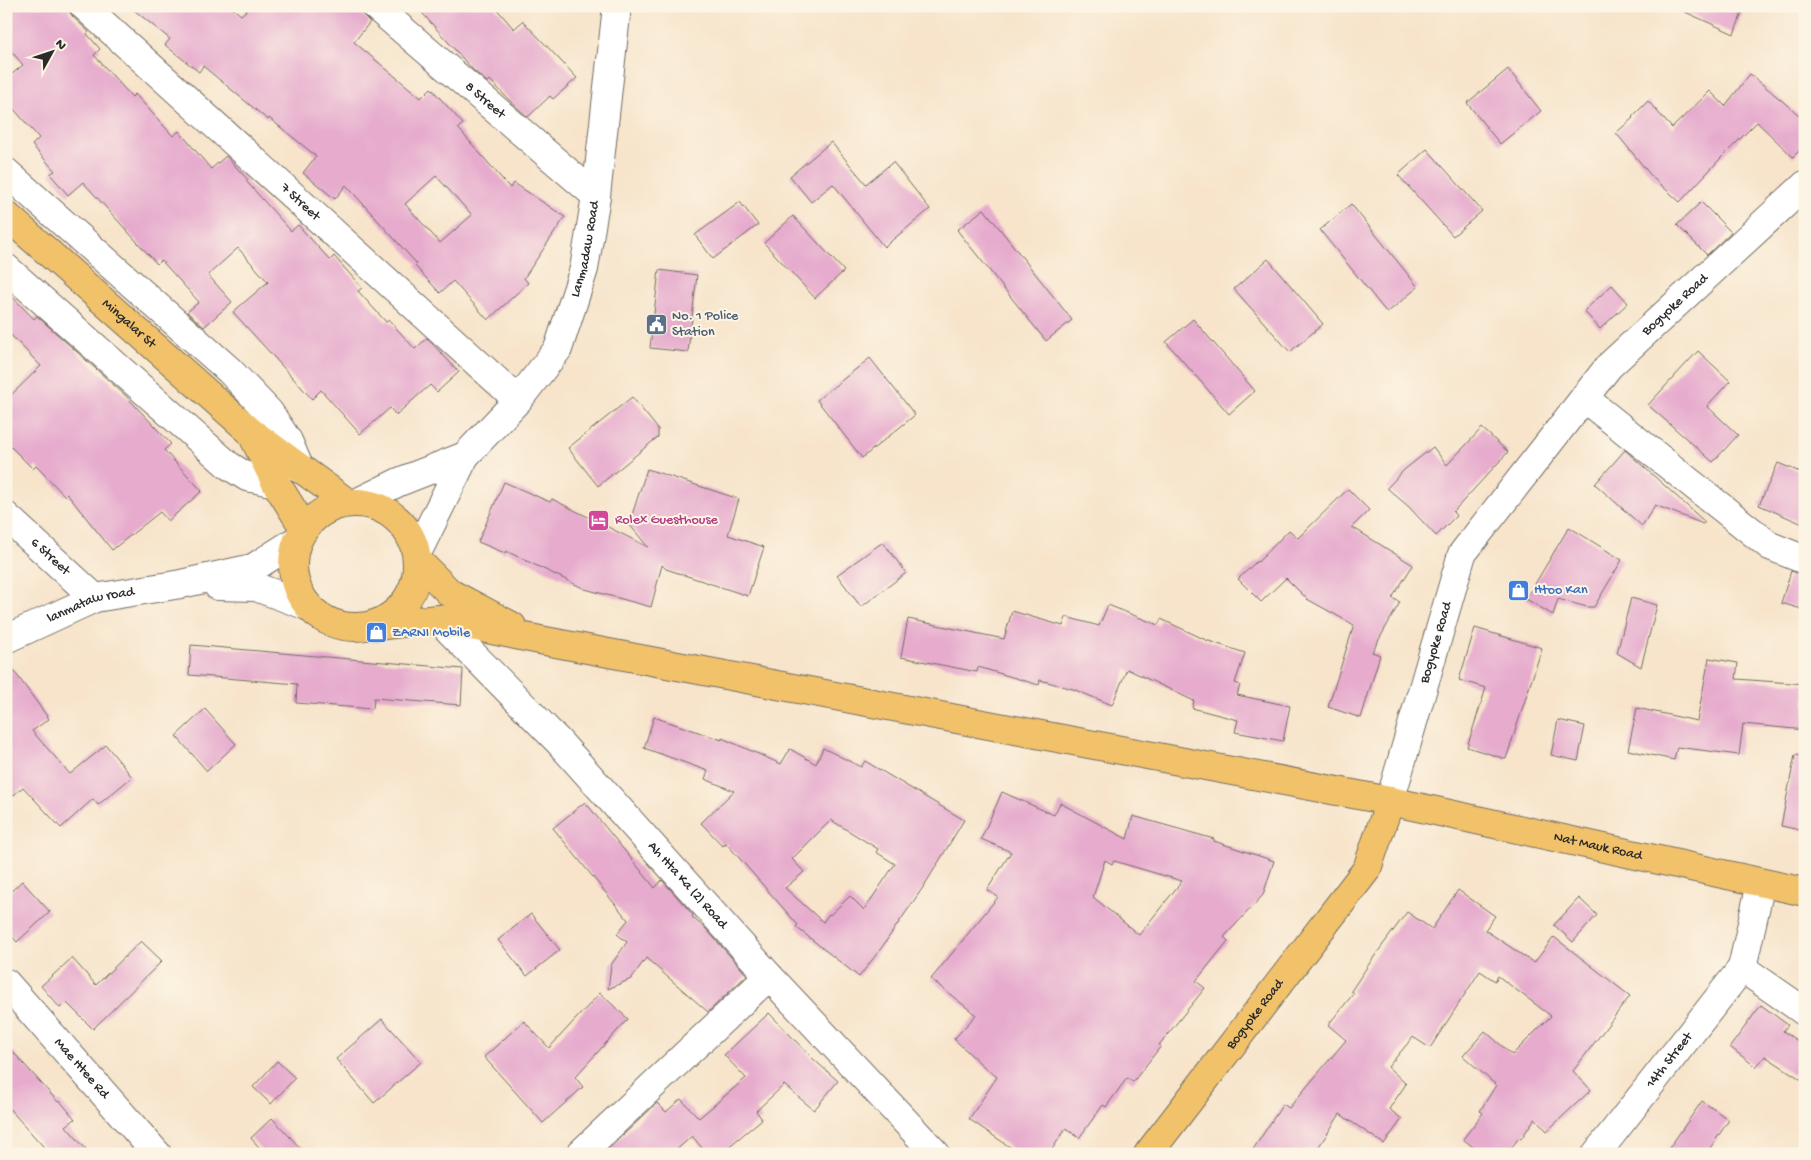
<svg xmlns="http://www.w3.org/2000/svg" width="1811" height="1160" font-family="'Gochi Hand',sans-serif">
  <style>
    .building { fill: #e6abcd; fill-rule: evenodd }
    .lines { fill: none; stroke-linecap: round; stroke-linejoin: round }
    .minor-casing { stroke: #726c63; stroke-width: 30 }
    .tertiary-casing { stroke: #726c63; stroke-width: 30 }
    .primary-casing { stroke: #726c63; stroke-width: 30 }
    .trunk-casing { stroke: #726c63; stroke-width: 30 }
    .minor { stroke: #fff; stroke-width: 28 }
    .tertiary { stroke: #fff; stroke-width: 28 }
    .primary { stroke: #f2c26a; stroke-width: 28 }
    .trunk { stroke: #f2c26a; stroke-width: 28 }
    .labels { text-anchor: middle; dominant-baseline: central; stroke-width: 4; stroke-linejoin: round; paint-order: stroke }
    .street-label { font-size: 14px; fill: #2b2b2b; stroke: #fcf5e5 }
    .service-label { font-size: 14px; fill: #4e5e75; stroke: #fcf5e5; text-anchor: start }
    .hotel-label { font-size: 14px; fill: #b23c85; stroke: #fcf5e5; text-anchor: start }
    .shop-label { font-size: 14px; fill: #366cbe; stroke: #fcf5e5; text-anchor: start }
  </style>
  <rect width="100%" height="100%" fill="#fcf5e5"/>
  <filter id="ink" filterUnits="userSpaceOnUse"><feTurbulence type="fractalNoise" baseFrequency=".02" numOctaves="2"/><feDisplacementMap in="SourceGraphic" scale="10" xChannelSelector="R" yChannelSelector="G"/><feConvolveMatrix kernelMatrix="1 2 1 2 8 2 1 2 1" color-interpolation-filters="sRGB"/></filter>
  <filter id="wash" filterUnits="userSpaceOnUse"><feTurbulence type="fractalNoise" baseFrequency=".0096" numOctaves="4" result="noise"/><feDisplacementMap in="SourceGraphic" scale="20" xChannelSelector="R" yChannelSelector="G"/><feGaussianBlur stdDeviation="1.12" result="paint"/><feColorMatrix in="noise" values="0 0 0 0 0 0 0 0 0 0 0 0 0 0 0 0 0 1.4 0 .05"/><feComposite in="paint" operator="in"/></filter>
  <g filter="url(#wash)">
    <rect width="100%" height="100%" fill="#f7e4cb"/>
    <g id="blocks">
      <g class="building">
        <path d="M6 6H69V11L73 17 89 32 87 34 100 49 94 55 132 97 135 94 173 136 179 131 211 169 226 156 248 180 246 181 291 231 298 225 330 260 334 256 362 288 358 291 386 322 389 320 415 349 427 338 459 372 437 392 430 385 396 415 390 408 360 434 321 390 312 399 233 312 268 282 238 248 208 275 232 302 204 327 187 312 199 302 161 260 157 264 83 182 68 195 50 174 55 171 32 145 39 138 6 100V79L23 65 6 45Z"/>
        <path d="M129 6H230L241 15 252 6H360V12L370 22 354 42 421 98 431 88 463 124 458 128 510 188 514 183 565 217 524 278 528 283 488 320 453 281 440 293 415 266 417 264 346 185 335 199 303 173 316 156 269 118 268 120 203 66 199 72 165 45 170 39ZM436 176 472 215 440 243 405 204Z"/>
        <path d="M416 6H494L514 29 523 21 577 78 553 99 550 96 528 117 509 100 490 80 487 82 473 70Z"/>
        <path d="M1672 6H1723L1742 13 1734 34Z"/>
        <path d="M1508 69 1541 111 1500 144 1467 103Z"/>
        <path d="M1750 74 1805 120V145L1793 157 1757 122 1720 159 1680 202 1653 178 1616 133 1633 118 1632 117 1648 101 1672 128 1710 91 1725 106Z"/>
        <path d="M831 142 866 184 893 162 930 209 884 247 833 184 811 202 790 176Z"/>
        <path d="M1427 149 1482 211 1453 236 1398 175Z"/>
        <path d="M740 202 758 225 713 259 695 235Z"/>
        <path d="M1701 202 1731 232 1707 255 1677 225Z"/>
        <path d="M1351 204 1418 287 1387 313 1320 230Z"/>
        <path d="M984 209 1072 320 1046 341 957 230Z"/>
        <path d="M793 216 844 271 815 298 764 243Z"/>
        <path d="M1268 259 1323 324 1290 352 1234 289Z"/>
        <path d="M659 270 697 275 688 352 650 348Z"/>
        <path d="M1612 285 1628 303 1600 329 1584 311Z"/>
        <path d="M6 290 34 319 37 316 126 396 171 444 164 450 202 491 168 521 160 512 112 550 67 494 65 496 36 466 33 469 6 442V400L41 366 6 330Z"/>
        <path d="M1193 319 1255 391 1229 414 1166 342Z"/>
        <path d="M1698 351 1730 381 1707 406 1738 435 1713 462 1648 405Z"/>
        <path d="M870 358 915 415 862 458 817 400Z"/>
        <path d="M632 397 658 429V437L598 486 568 448Z"/>
        <path d="M1482 428 1508 452 1453 512 1456 516 1436 536 1409 507 1387 488 1404 470 1433 447 1447 465Z"/>
        <path d="M1625 450 1705 522 1703 524 1655 505 1642 526 1595 484Z"/>
        <path d="M1778 463 1805 474V525L1759 505Z"/>
        <path d="M647 469 739 499 728 535 764 547 748 596 666 569 662 565 651 607 585 589 506 551 505 553 478 542 504 482 550 502 552 499 648 547 629 524Z"/>
        <path d="M1348 489 1369 510 1352 527 1413 565 1392 598 1400 602 1372 652 1380 655 1361 718 1328 707 1354 625 1307 599 1286 578 1261 602 1238 579 1257 561 1258 562 1289 530 1298 538Z"/>
        <path d="M1569 527 1622 560 1594 607H1587L1558 599 1553 615 1526 599Z"/>
        <path d="M883 542 906 573 861 607 837 575Z"/>
        <path d="M1791 571 1805 575V610L1781 603Z"/>
        <path d="M1631 598 1657 605 1641 667 1617 653Z"/>
        <path d="M1108 605 1158 625 1161 619 1206 640 1245 653 1235 683 1240 685 1237 695 1290 706 1283 741 1235 732 1238 720 1192 708 1194 701 1127 669 1112 705 1073 689 1040 680 1039 685 978 667 977 672 901 657 908 619 1004 639 1012 611 1063 626 1066 617 1099 626Z"/>
        <path d="M1475 628 1542 648 1506 759 1467 747 1486 688 1459 680Z"/>
        <path d="M191 645 463 669 461 705 374 698 373 709 296 703 297 684 189 675Z"/>
        <path d="M1709 658 1738 663 1736 679 1805 684V730L1743 724 1739 755 1677 747 1674 760 1628 750 1637 708 1697 721Z"/>
        <path d="M6 660 49 719 32 731 70 774 106 745 132 777 98 805 93 799 61 828 23 787 6 802Z"/>
        <path d="M205 709 236 744 207 771 176 736Z"/>
        <path d="M654 717 722 740V738L781 764 790 749 816 764 823 748 861 767 865 761 964 820 924 886 882 947 859 977 796 927 798 925 726 843 723 846 701 823 734 791 705 779 708 771 644 748ZM831 820 878 849 876 852 895 864 864 910 850 896 830 915 829 914 823 922 785 888 804 872 792 859Z"/>
        <path d="M1558 720 1585 726 1578 761 1551 755Z"/>
        <path d="M1795 755 1805 756V831L1781 826Z"/>
        <path d="M1002 792 1054 815 1060 803 1127 839 1133 816 1214 839V841L1274 861 1263 895 1224 937 1228 941 1196 981 1205 988 1159 1045 1161 1046 1133 1082 1127 1078 1106 1107 1103 1105 1079 1138 1066 1128 1049 1154H1020L969 1119 997 1077 982 1065 954 1039 976 1015 931 979 998 897 987 890 1011 852 981 839ZM1105 860 1112 864 1114 861 1182 881 1139 935 1093 897Z"/>
        <path d="M585 802 655 888 662 880 693 915 692 917 706 929 747 975 708 1012 646 958 631 979 608 989 611 965 627 942 617 934 628 920 553 828Z"/>
        <path d="M22 881 50 912 17 942 6 930V896Z"/>
        <path d="M1458 890 1495 916 1485 930 1534 963 1554 937 1630 996 1573 1071 1591 1090 1547 1131 1535 1118 1521 1139 1519 1138 1506 1154H1482L1463 1139 1483 1113 1480 1111 1496 1085 1463 1056 1485 1031 1512 1055 1551 1016 1498 976 1495 981 1480 971 1430 1048 1413 1037 1388 1067 1406 1084 1389 1109 1402 1119 1384 1144 1340 1114 1314 1154H1250L1283 1104 1289 1108 1346 1040 1328 1025 1354 993 1351 991 1371 961 1407 912 1432 929Z"/>
        <path d="M1579 898 1597 915 1573 942 1554 925Z"/>
        <path d="M531 914 560 950 527 976 498 940Z"/>
        <path d="M141 941 162 961 93 1029 66 1002 60 1008 41 986 72 958 96 985Z"/>
        <path d="M600 993 628 1019 575 1077 583 1087 543 1123 484 1057 524 1021 549 1048Z"/>
        <path d="M1761 1005 1788 1025 1783 1031 1805 1046V1082L1765 1056 1756 1067 1730 1047Z"/>
        <path d="M769 1013 811 1057 838 1081 814 1110 784 1085 756 1111 762 1119 720 1154H707L692 1136 672 1154H603L657 1103 666 1112 681 1099 699 1118 746 1078 724 1055Z"/>
        <path d="M382 1019 421 1062 374 1103 336 1059Z"/>
        <path d="M6 1044 58 1102 60 1101 75 1119 66 1126 90 1154H50L6 1105Z"/>
        <path d="M277 1061 295 1078 271 1104 253 1087Z"/>
        <path d="M1702 1101 1729 1120 1706 1154H1665Z"/>
        <path d="M272 1118 306 1154H265L251 1138Z"/>
      </g>
    </g>
  </g>
  <g filter="url(#ink)">
    <use href="#blocks" fill-opacity="0" stroke="#726c63" stroke-width="1"/>
    <g class="lines">
      <defs>
        <g id="minor">
          <path id="s1" d="M84 6 518 400"/>
          <path id="s2" d="M375 6 596 196"/>
          <path d="M6 172 229 370 269 412 288 441 300 469"/>
          <path d="M6 268 228 465 247 477 276 483"/>
          <path d="M1584 398 1770 546 1805 560"/>
          <path id="s3" d="M6 516 95 598"/>
          <path d="M218 586 256 587 305 605"/>
          <path id="s4" d="M438 619 558 741 769 976 936 1154"/>
          <path id="s5" d="M6 639 95 598 181 584 253 568 297 540"/>
          <path d="M1742 968 1805 1012"/>
          <path d="M580 1154 769 976"/>
          <path id="s6" d="M1596 1154 1742 968 1761 883"/>
        </g>
        <g id="tertiary">
          <path d="M356 503 399 482 465 456"/>
          <path id="s7" d="M417 553 465 456 518 400 558 349 584 269 596 196 617 6"/>
          <path id="s8" d="M1390 801 1462 554 1609 366 1805 185"/>
          <path id="s9" d="M6 983 157 1154"/>
        </g>
        <g id="primary">
          <path id="s10" d="M6 215 251 432 348 503"/>
          <path d="M253 436 276 483 304 528"/>
          <circle cx="355" cy="565" r="62"/>
          <path d="M418 561 450 593 512 626"/>
          <path d="M376 626 438 619 540 640 1390 801"/>
        </g>
        <g id="trunk">
          <path id="s11" d="M1148 1154 1367 869 1390 801 1805 892"/>
        </g>
      </defs>
      <use href="#minor" class="minor-casing"/>
      <use href="#tertiary" class="tertiary-casing"/>
      <use href="#primary" class="primary-casing"/>
      <use href="#trunk" class="trunk-casing"/>
      <use href="#minor" class="minor"/>
      <use href="#tertiary" class="tertiary"/>
      <use href="#primary" class="primary"/>
      <use href="#trunk" class="trunk"/>
    </g>
  </g>
  <defs>
    <symbol id="civic-square" viewBox="-11 -11 22 22"><rect x="-9" y="-9" width="18" height="18" rx="4" fill="#5c6f8a" stroke="#fcf5e5"/><path d="M-.6-6.5H3V-4.5H.6V-3L4-1V1h2V6H-6V1h2V-1L-.6-3ZM-1.2 2.5V6h2.4V2.5Z" fill="#fff"/></symbol>
    <symbol id="hotel-square" viewBox="-11 -11 22 22"><rect x="-9" y="-9" width="18" height="18" rx="4" fill="#d1479c" stroke="#fcf5e5"/><path d="M-6-4.5h1.5V1H6V5H4.5V3h-9V5H-6ZM-4 0a1.8 1.8 0 1 1 3.6 0ZM.5 0V-2.5h3Q6-2.5 6 0Z" fill="#fff"/></symbol>
    <symbol id="shop-square" viewBox="-11 -11 22 22"><rect x="-9" y="-9" width="18" height="18" rx="4" fill="#3f7fe0" stroke="#fcf5e5"/><path d="M-5-2.5h2.3a2.7 3.5 0 0 1 5.4 0H5L5.5 6h-11ZM-1.5-2.5h3a1.5 2.3 0 0 0-3 0Z" fill="#fff"/></symbol>
  </defs>
  <g fill-rule="evenodd">
    <use href="#civic-square" x="644" y="312" width="25" height="25"/>
    <use href="#hotel-square" x="586" y="508" width="25" height="25"/>
    <use href="#shop-square" x="1506" y="578" width="25" height="25"/>
    <use href="#shop-square" x="364" y="620" width="25" height="25"/>
  </g>
  <g class="labels">
    <g class="street-label">
      <text stroke="none"><textPath href="#s2" startOffset="145">8 Street</textPath></text>
      <text stroke="none"><textPath href="#s1" startOffset="292">7 Street</textPath></text>
      <text stroke="none"><textPath href="#s7" startOffset="354">Lanmadaw Road</textPath></text>
      <text stroke="none"><textPath href="#s8" startOffset="586">Bogyoke Road</textPath></text>
      <text stroke="none"><textPath href="#s10" startOffset="164">Mingalar St</textPath></text>
      <text stroke="none"><textPath href="#s3" startOffset="60">6 Street</textPath></text>
      <text stroke="none"><textPath href="#s5" startOffset="92">lanmataw road</textPath></text>
      <text stroke="none"><textPath href="#s8" startOffset="165">Bogyoke Road</textPath></text>
      <text stroke="none"><textPath href="#s11" startOffset="644">Nat Mauk Road</textPath></text>
      <text stroke="none"><textPath href="#s4" startOffset="365">Ah Hta Ka (2) Road</textPath></text>
      <text stroke="none"><textPath href="#s11" startOffset="176">Bogyoke Road</textPath></text>
      <text stroke="none"><textPath href="#s6" startOffset="119">14th Street</textPath></text>
      <text stroke="none"><textPath href="#s9" startOffset="114">Mae Htee Rd</textPath></text>
    </g>
    <g class="service-label">
      <text x="672" y="316">No. 1 Police<tspan x="672" dy="16">Station</tspan></text>
    </g>
    <g class="hotel-label">
      <text x="615" y="520">Rolex Guesthouse</text>
    </g>
    <g class="shop-label">
      <text x="1534" y="590">Htoo Kan</text>
      <text x="392" y="633">ZARNI Mobile</text>
    </g>
  </g>
  <rect width="1811" height="1160" fill="none" stroke="#fcf5e5" stroke-width="25"/>
  <g transform="translate(52 52) rotate(50)" stroke="#fcf5e5" stroke-width="4" paint-order="stroke">
  <path d="M0-4L9 19L0 12L-9 19Z" fill="#2b2b2b"/>
  <text y="-8" font-size="14" font-weight="bold" text-anchor="middle" fill="#2b2b2b">N</text>
  </g>
</svg>
